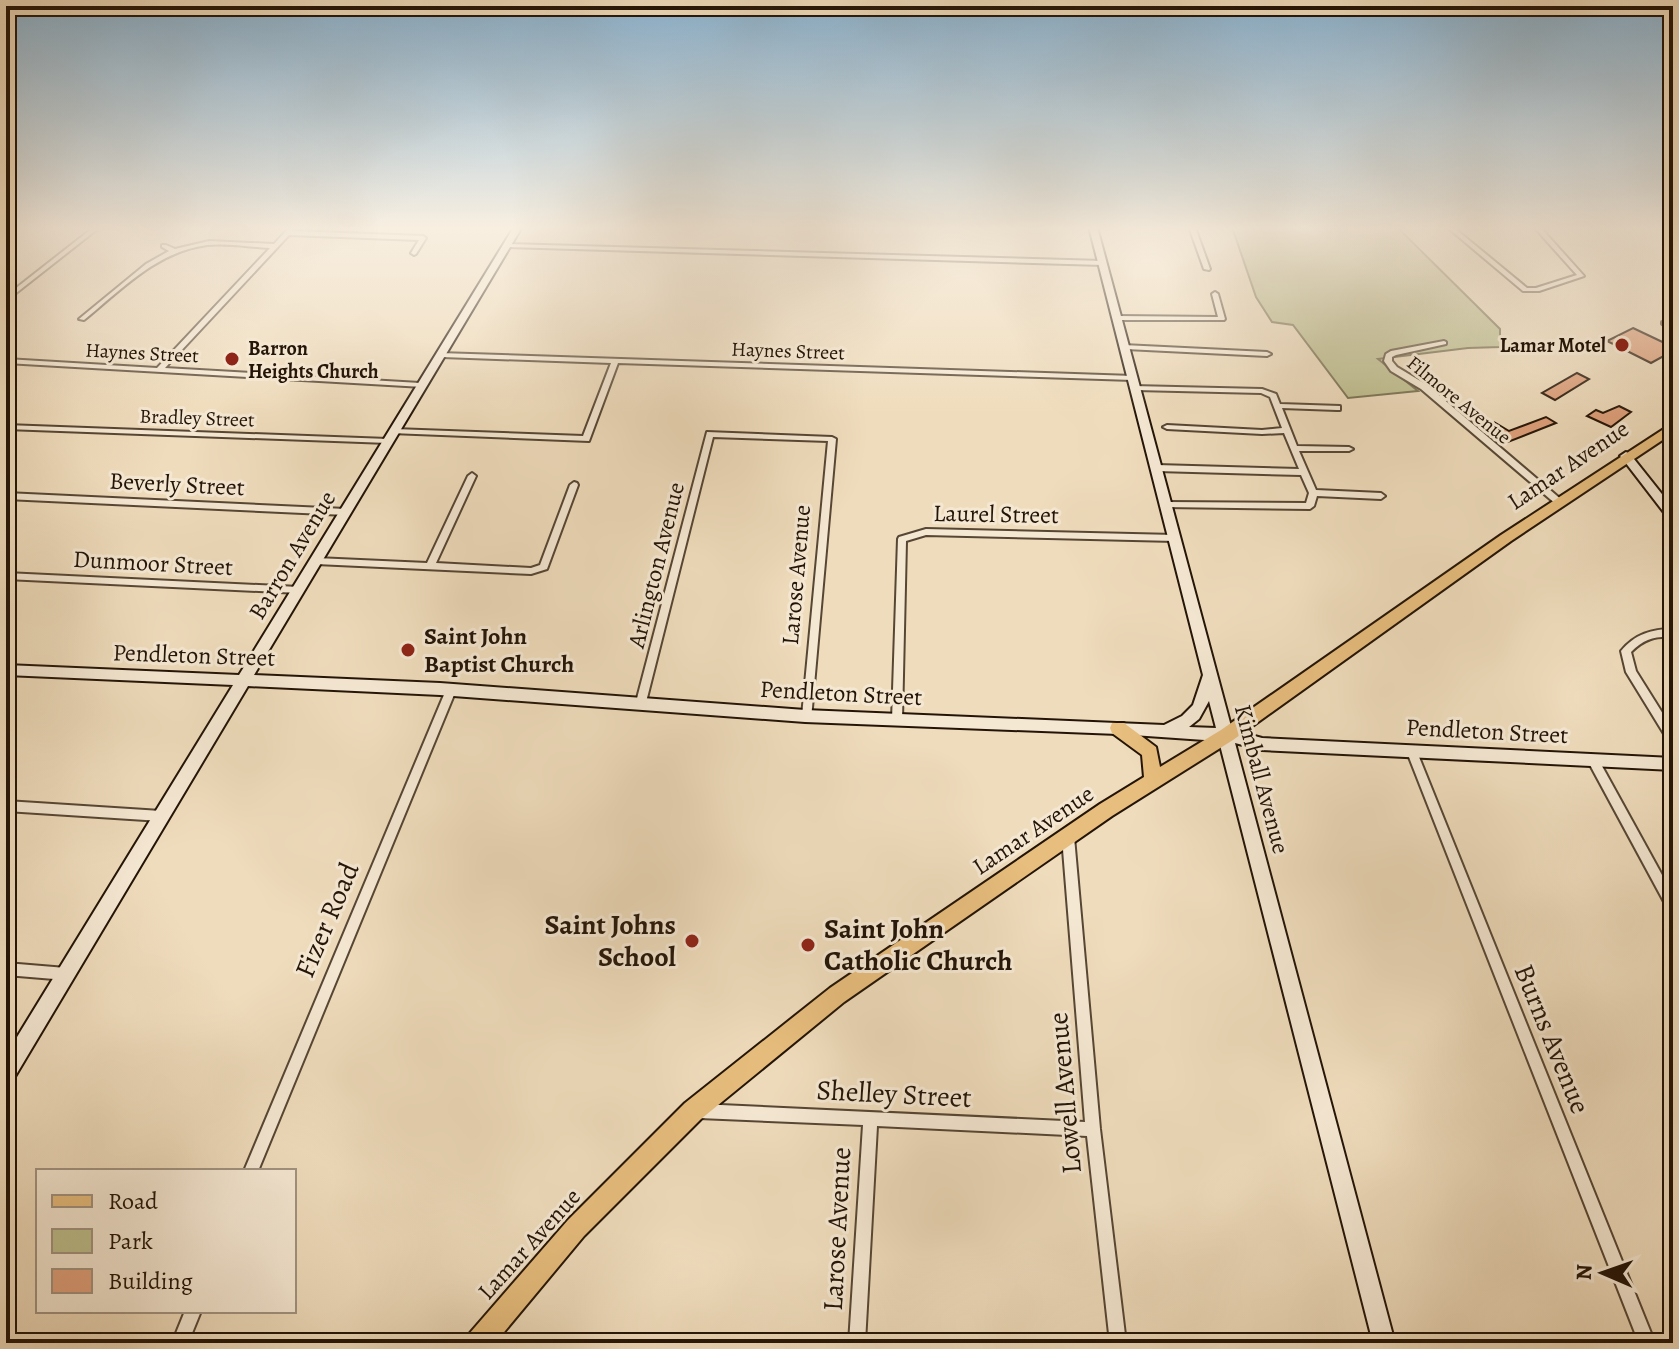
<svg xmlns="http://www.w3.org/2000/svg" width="1679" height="1349" font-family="Alegreya,serif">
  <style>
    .green { fill: #bdbf8e; stroke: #706a4a; stroke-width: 2 }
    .building { fill: #e0a17c; stroke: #231407; stroke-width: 2 }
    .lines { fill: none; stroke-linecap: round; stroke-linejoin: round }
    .street-casing { stroke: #564634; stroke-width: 4 }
    .secondary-casing { stroke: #231407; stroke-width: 4 }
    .primary-casing { stroke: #231407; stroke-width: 4 }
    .street { fill: #f5e8d3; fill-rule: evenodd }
    .secondary { fill: #f5e8d3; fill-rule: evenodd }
    .primary { fill: #e8be7e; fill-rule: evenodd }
    .poi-dot { fill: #8f2418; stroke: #f5e8d3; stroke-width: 3 }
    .labels { text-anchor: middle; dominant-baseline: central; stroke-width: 6; stroke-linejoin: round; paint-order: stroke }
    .far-poi-label { font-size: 20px; font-weight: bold; fill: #231407; stroke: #f5e8d3; text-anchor: end }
    .far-street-label { font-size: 20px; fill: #231407; stroke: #f5e8d3 }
    .street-label { font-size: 24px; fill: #231407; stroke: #f5e8d3 }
    .poi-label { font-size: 24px; font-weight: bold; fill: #231407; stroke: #f5e8d3; text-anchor: start }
    .near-street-label { font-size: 28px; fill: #231407; stroke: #f5e8d3 }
    .near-poi-label { font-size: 28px; font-weight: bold; fill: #231407; stroke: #f5e8d3; text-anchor: end }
  </style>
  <rect width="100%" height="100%" fill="#efdcbc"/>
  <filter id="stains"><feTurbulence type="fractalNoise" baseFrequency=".0025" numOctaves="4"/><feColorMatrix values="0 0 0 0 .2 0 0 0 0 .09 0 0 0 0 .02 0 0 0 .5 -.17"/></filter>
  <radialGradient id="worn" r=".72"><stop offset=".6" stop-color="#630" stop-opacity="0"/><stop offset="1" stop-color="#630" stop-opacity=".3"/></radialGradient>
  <path class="green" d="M1232 227H1397L1500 329V347L1468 348 1378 359 1418 391 1348 398 1293 325 1272 322 1256 297Z"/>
  <g class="building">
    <path d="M1633 328 1673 347V351L1651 363 1607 341Z"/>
    <path d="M1577 373 1589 379 1555 400 1542 393Z"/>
    <path d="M1619 406 1631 412 1611 427 1587 416 1596 410 1603 413Z"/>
    <path d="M1546 417 1556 423 1508 442 1483 426 1494 422 1509 431Z"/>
  </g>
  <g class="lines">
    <defs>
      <g id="street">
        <path d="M94 227H100L6 301V296Z"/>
        <path d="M290 227H296L292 231 423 236 426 238 416 254 414 255 411 253 419 240 289 235 165 368 420 383 424 385 423 387 6 363V359L157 368 270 248C250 247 227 243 207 245 156 252 122 289 84 320L79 319 146 264 169 251 162 247V245H166L175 249 209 241 274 244Z"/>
        <path d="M1189 227H1195L1210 269 1209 270 1204 269Z"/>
        <path d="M1447 227H1453L1527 288H1536L1577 275 1534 227H1540L1584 276 1539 291H1523Z"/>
        <path d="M506 244 1103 261 1106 263 1103 265 504 247V245Z"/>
        <path d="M1215 292 1218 294 1225 319 1224 320H1118L1115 318 1118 316 1218 317 1212 294Z"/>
        <path d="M1662 322 1673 324V329L1662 324Z"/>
        <path d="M1444 341 1446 342V344L1396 355 1392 357V361L1397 367 1427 385 1563 501V505H1557L1421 389 1391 371 1384 361 1386 354 1391 351Z"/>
        <path d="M1123 345 1267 352 1271 354 1267 356 1126 349 1122 347Z"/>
        <path d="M439 353 1133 376 1137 378 1133 380 618 363 589 441 391 433 390 431 394 429 583 436 611 363 442 357 438 355Z"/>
        <path d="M1133 386 1262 389 1276 394 1280 404 1340 406V410H1337L1282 408 1297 446 1349 447 1353 449 1349 451H1299L1316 490 1381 493 1385 496 1381 499 1317 496 1314 506 1310 509 1164 507V503L1167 502 1306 503 1309 493 1301 475 1157 471 1153 468 1157 465 1299 469 1284 433 1262 434 1167 429 1163 427 1167 425 1262 430 1282 428 1270 397 1261 393 1136 390H1133Z"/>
        <path d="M6 425 388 439 392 441 388 443 6 429Z"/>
        <path d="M707 432 832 437 836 439 811 719H803L802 716 828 441 713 437 645 706 644 709H636L635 706Z"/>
        <path d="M472 473 476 476 436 563 531 568 540 565 570 485 574 482 577 483 578 485 547 569 531 574 316 564 312 561 316 558 427 563 468 476Z"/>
        <path d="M6 493 346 509 350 512 346 515 6 499Z"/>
        <path d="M926 529 1175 535 1179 538 1175 541 926 535 906 541 902 720 901 723H893L892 720 898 539 899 537Z"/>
        <path d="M6 573 299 587 304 590 299 593 6 579Z"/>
        <path d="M1673 629V637C1655 636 1644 639 1631 652L1636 671 1673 730V743L1669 742 1626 672 1621 651C1635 634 1652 629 1673 629Z"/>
        <path d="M451 686 455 687 456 690 258 1171H244L446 690 447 687Z"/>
        <path d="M1412 748 1416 749 1417 752 1655 1343H1639L1407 752 1408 749Z"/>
        <path d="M1593 755 1597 757 1673 895V913L1669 911 1589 763 1588 760 1589 757Z"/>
        <path d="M6 801 161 811 165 813 167 816 165 819 161 821 6 811Z"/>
        <path d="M1068 832 1072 833 1074 837 1100 1129 1126 1343H1110L1087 1136 877 1126 865 1343H849L863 1125 699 1118 694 1116 692 1111 694 1106 699 1104 1085 1122 1062 837 1064 833Z"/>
        <path d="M6 963 66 968 70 970 72 974 70 978 66 980 6 975Z"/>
        <path d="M185 1311H201L188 1343H172Z"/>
      </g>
      <g id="secondary">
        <path d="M514 227H522L254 675 440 683 805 710 1164 725 1182 716 1193 705 1203 675 1089 227H1097L1232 730 1262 738 1673 758V770L1262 750 1235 743 1395 1343H1373L1219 741 1118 734 805 722 440 695 248 686 13 1080 6 1082V1055L233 685 6 675V665L239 675ZM1209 701 1216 728 1189 727 1199 719Z"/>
        <path d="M1626 452 1630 454 1673 508V520L1669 519 1622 458 1620 456Z"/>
      </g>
      <path id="primary" d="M1673 423V433L1511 541 1233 740 1112 816 844 1002 701 1119 584 1236 495 1343H465L469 1334 568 1220 685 1103 830 988 1100 804 1144 777 1142 755 1112 733 1110 728 1112 723H1124L1156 747 1160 767 1221 730 1501 535Z"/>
    </defs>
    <use href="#street" class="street-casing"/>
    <use href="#secondary" class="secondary-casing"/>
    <use href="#primary" class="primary-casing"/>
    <use href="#street" class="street"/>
    <use href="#secondary" class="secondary"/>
    <use href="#primary" class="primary"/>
  </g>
  <linearGradient id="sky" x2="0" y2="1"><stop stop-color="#8bb6d6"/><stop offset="0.55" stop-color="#f8efe1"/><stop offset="1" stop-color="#f8efe1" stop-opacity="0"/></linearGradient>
  <rect width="1679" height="415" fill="url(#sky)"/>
  <g class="poi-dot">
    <circle cx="1622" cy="345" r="8"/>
    <circle cx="232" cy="359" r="8"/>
    <circle cx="408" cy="650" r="8"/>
    <circle cx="692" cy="941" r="8"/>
    <circle cx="808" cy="945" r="8"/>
  </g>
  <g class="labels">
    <g class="far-poi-label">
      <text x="1606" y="345">Lamar Motel</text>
      <text x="248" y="348" text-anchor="start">Barron<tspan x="248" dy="23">Heights Church</tspan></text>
    </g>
    <g class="far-street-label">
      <text transform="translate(788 351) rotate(2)">Haynes Street</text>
      <text transform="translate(142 353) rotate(3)">Haynes Street</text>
      <text transform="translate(1459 400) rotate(39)">Filmore Avenue</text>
      <text transform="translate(197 418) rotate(2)">Bradley Street</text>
    </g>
    <g class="street-label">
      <text transform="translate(1568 465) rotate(-34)">Lamar Avenue</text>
      <text transform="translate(177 484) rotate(3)">Beverly Street</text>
      <text transform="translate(996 514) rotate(1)">Laurel Street</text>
      <text transform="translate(292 555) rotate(-59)">Barron Avenue</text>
      <text transform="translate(153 563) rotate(3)">Dunmoor Street</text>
      <text transform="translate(656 565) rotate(-76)">Arlington Avenue</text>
      <text transform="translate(796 575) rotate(-85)">Larose Avenue</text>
      <text transform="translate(194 655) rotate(2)">Pendleton Street</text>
      <text transform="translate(841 693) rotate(3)">Pendleton Street</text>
      <text transform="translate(1487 731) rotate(3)">Pendleton Street</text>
      <text transform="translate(1262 779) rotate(75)">Kimball Avenue</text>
      <text transform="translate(1033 830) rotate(-34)">Lamar Avenue</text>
      <text transform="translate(529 1244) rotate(-48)">Lamar Avenue</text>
    </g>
    <g class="poi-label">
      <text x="424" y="636">Saint John<tspan x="424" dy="28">Baptist Church</tspan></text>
    </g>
    <g class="near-street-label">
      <text transform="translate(327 920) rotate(-67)">Fizer Road</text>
      <text transform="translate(1552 1039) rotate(68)">Burns Avenue</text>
      <text transform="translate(1065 1093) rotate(-95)">Lowell Avenue</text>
      <text transform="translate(894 1094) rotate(3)">Shelley Street</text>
      <text transform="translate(837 1229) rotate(-87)">Larose Avenue</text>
    </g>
    <g class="near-poi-label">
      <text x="676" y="925">Saint Johns<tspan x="676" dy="32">School</tspan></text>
      <text x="824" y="929" text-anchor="start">Saint John<tspan x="824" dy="32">Catholic Church</tspan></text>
    </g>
  </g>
  <rect width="1679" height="1349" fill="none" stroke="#efdcbc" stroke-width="32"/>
  <rect x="8" y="8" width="1663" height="1333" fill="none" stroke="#231407" stroke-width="4"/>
  <rect x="16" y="16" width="1647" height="1317" fill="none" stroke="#231407" stroke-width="2"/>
  <rect x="36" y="1169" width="260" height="144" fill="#f5e8d3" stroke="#a19381" stroke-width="2"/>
  <rect x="52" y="1195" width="40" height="12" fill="#e8be7e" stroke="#a19381" stroke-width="2"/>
  <text x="108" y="1209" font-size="24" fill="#231407">Road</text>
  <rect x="52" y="1229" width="40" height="24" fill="#bdbf8e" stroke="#a19381" stroke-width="2"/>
  <text x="108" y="1249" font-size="24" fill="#231407">Park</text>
  <rect x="52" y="1269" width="40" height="24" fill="#e0a17c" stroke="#a19381" stroke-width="2"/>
  <text x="108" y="1289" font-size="24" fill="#231407">Building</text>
  <g transform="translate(1603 1273) rotate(272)" stroke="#f5e8d3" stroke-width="6" paint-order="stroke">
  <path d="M0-6L14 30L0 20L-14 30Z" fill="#231407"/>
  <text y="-12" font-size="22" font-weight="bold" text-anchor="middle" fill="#231407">N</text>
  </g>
  <rect width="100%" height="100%" filter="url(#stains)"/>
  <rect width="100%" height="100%" fill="url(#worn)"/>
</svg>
